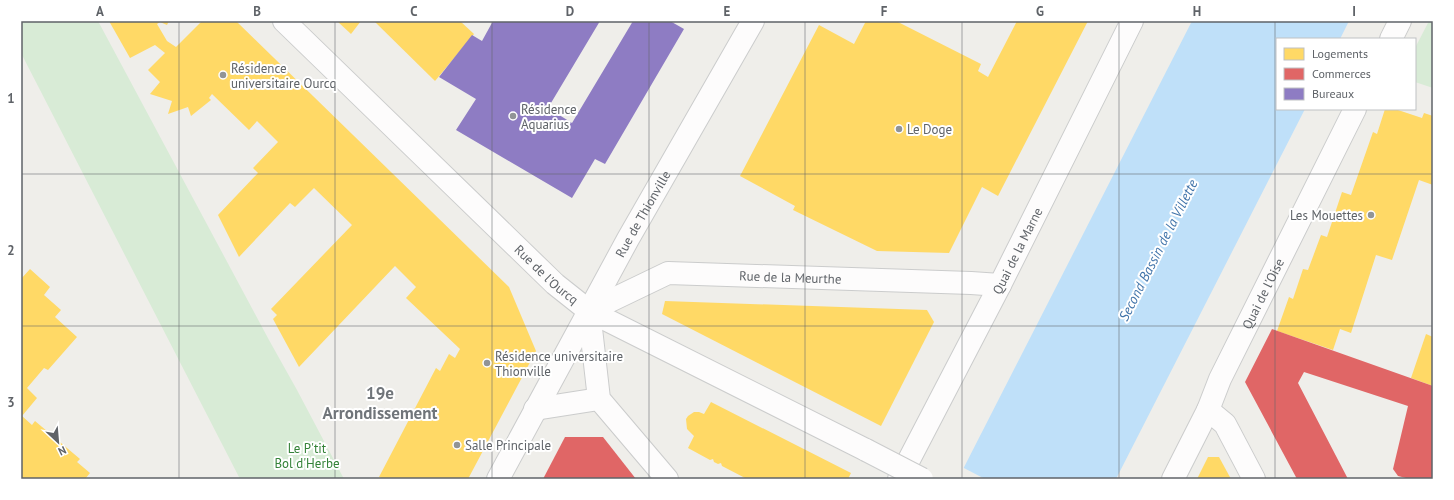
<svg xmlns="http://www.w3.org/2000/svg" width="1454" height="500" font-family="'PT Sans',sans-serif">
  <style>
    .green { fill: #d8ebd6 }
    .water { fill: #bfe0f9 }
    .pier { fill: #efeeea }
    .homes { fill: #ffd966 }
    .shops { fill: #e06666 }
    .offices { fill: #8e7cc3 }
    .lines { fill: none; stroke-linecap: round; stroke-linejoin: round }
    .minor-casing { stroke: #cbcccc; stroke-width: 24 }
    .minor { stroke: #fdfcfc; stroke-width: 22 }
    .minor-bridge-casing { stroke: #cbcccc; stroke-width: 24; stroke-linecap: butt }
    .minor-bridge { stroke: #fdfcfc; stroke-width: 22 }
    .grid { fill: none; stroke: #5f6368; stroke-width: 1; stroke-opacity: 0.55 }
    .poi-dot { fill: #919496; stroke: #fff; stroke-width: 1.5 }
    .labels { text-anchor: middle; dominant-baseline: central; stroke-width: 4; stroke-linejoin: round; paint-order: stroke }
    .poi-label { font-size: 13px; fill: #5f6368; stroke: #fff; text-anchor: start }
    .street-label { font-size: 13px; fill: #5f6368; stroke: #fff }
    .park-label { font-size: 13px; fill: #348238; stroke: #fff }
    .water-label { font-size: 14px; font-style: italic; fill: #4174aa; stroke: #fff }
    .district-label { font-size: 17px; font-weight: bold; fill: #70757a; stroke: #fff }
    .neatline { fill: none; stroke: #5f6368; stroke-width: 1.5 }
    .grid-label { font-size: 13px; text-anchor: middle; font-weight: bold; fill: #5f6368 }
  </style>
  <rect width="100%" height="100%" fill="#efeeea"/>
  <g class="green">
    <path d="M21 21H98L269 340 297 390 344 479H240L21 53Z"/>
    <path d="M1429 21H1433V88L1415 82V48Z"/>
  </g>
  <path class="water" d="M1192 21H1349L1340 39H1277V109H1305L1116 479H958Z"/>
  <path class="pier" d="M962 467 985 479H956Z"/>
  <g class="homes">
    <path d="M109 21H169L167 25 160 22 157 24 167 41 176 47 202 21H236L509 287 536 351 468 479H384L379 477 436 368 440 371 449 354 455 358 460 349 406 298 416 287 395 266 299 367 273 319 277 315 271 309 352 225 314 188 295 207 290 203 239 257 218 215 258 173 253 168 278 142 257 121 249 130 212 94 209 98 211 100 191 116 188 107 168 114 172 101 150 94 160 82 148 70 165 53 155 45 130 58Z"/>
    <path d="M337 21H361L351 34Z"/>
    <path d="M374 21H460L474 34 435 81Z"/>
    <path d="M866 21H896L981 64 978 71 988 77 1017 21H1088L998 196 982 187 949 253 877 251 793 210 795 206 740 176 819 25 854 44Z"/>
    <path d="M1385 109H1395L1422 118 1424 113 1433 116V185L1419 180 1392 260 1376 255 1351 333 1340 329 1333 350 1277 331 1289 297 1293 299 1303 269 1308 270 1321 235 1327 237 1342 192 1351 195 1373 132 1377 134Z"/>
    <path d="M30 269 50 287 44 295 61 310 55 317 77 337 48 370 44 368 27 388 37 398 22 416 32 425 35 421 80 459 77 462 90 473 85 479H21V279Z"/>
    <path d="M665 301 927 310 934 322 881 426 662 314Z"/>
    <path d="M1426 334 1433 337V386L1411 378Z"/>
    <path d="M711 402 851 473 848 479H747L722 466 721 463 718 464 714 462 713 459 710 460 688 448 694 436 687 429 686 419 688 416 694 412H699L704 414Z"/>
    <path d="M1208 457H1219L1231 479H1197Z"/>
  </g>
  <g class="shops">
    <path d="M1272 329 1433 386V479H1410L1398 476 1393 469 1408 406 1304 372 1298 383 1348 479H1297L1245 382Z"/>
    <path d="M565 437H603L636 479H543Z"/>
  </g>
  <path class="offices" d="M493 21H600L548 108 572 123 633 21H670L684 29 605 164 595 159 572 198 456 130 476 99 439 77 472 35 482 41Z"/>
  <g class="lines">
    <defs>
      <g id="minor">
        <path id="s1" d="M284 21 555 284 589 311 866 450"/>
        <path d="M1391 39 1400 21"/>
        <path id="s2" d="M589 311 668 273 971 283 1000 285"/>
        <path d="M589 311 599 399 667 479"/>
        <path d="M535 409 599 399"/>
        <path d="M1208 410 1225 424 1254 479"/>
        <path id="s3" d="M498 479 628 239 753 21"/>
        <path id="s4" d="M899 479 1000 285 1132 21"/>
        <path id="s5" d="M1173 479 1208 410 1220 379 1355 109"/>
      </g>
    </defs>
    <use href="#minor" class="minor-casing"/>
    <use href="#minor" class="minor"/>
    <defs>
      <path id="minor-bridge" d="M866 450 922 479"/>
    </defs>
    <use href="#minor-bridge" class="minor-bridge-casing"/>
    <use href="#minor-bridge" class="minor-bridge"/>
  </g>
  <path class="grid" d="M179 21V479M335 21V479M492 21V479M649 21V479M805 21V479M962 21V479M1119 21V479M1275 21V479M21 174H1433M21 326H1433"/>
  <g class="poi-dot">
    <circle cx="223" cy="75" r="4"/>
    <circle cx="513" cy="116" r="4"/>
    <circle cx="899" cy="129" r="4"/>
    <circle cx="1371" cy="215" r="4"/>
    <circle cx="487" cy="363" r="4"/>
    <circle cx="457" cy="445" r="4"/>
  </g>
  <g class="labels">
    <g class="poi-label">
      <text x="231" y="68">Résidence<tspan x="231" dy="15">universitaire Ourcq</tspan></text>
      <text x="521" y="109">Résidence<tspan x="521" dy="15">Aquarius</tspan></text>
      <text x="907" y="129">Le Doge</text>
      <text x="1363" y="215" text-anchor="end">Les Mouettes</text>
      <text x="495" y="356">Résidence universitaire<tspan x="495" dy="15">Thionville</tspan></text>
      <text x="465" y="445">Salle Principale</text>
    </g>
    <g class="street-label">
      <text stroke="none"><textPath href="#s3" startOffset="302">Rue de Thionville</textPath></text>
      <text stroke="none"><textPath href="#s4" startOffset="257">Quai de la Marne</textPath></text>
      <text stroke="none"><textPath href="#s1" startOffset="365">Rue de l'Ourcq</textPath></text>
      <text stroke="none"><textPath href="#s2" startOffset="210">Rue de la Meurthe</textPath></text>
      <text stroke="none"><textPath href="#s5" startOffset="206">Quai de l'Oise</textPath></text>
    </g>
    <g class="park-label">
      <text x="307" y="448">Le P'tit<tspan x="307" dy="15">Bol d'Herbe</tspan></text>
    </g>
    <g class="water-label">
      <text transform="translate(1158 250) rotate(-63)">Second Bassin de la Villette</text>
    </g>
    <g class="district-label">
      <text x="380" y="393">19e<tspan x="380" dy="20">Arrondissement</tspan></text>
    </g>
  </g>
  <rect width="1454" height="500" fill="none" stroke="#ffffff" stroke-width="44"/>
  <rect x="1276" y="38" width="140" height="72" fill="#ffffff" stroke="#bfc1c3"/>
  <rect x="1284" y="48" width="20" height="12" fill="#ffd966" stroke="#bfc1c3"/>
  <text x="1312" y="58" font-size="12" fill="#5f6368">Logements</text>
  <rect x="1284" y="68" width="20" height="12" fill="#e06666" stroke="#bfc1c3"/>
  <text x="1312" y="78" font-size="12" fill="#5f6368">Commerces</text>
  <rect x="1284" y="88" width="20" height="12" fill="#8e7cc3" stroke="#bfc1c3"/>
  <text x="1312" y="98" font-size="12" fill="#5f6368">Bureaux</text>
  <g transform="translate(58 442) rotate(154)" stroke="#ffffff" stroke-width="3" paint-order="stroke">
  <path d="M0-3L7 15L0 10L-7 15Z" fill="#5f6368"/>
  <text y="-6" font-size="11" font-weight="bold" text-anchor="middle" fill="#5f6368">N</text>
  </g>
  <rect x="22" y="22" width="1410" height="456" class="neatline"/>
  <g class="grid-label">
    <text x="100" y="16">A</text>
    <text x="257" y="16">B</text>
    <text x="414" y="16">C</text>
    <text x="570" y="16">D</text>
    <text x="727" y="16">E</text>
    <text x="884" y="16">F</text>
    <text x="1040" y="16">G</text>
    <text x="1197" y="16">H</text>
    <text x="1354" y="16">I</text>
    <text x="11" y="103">1</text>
    <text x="11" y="255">2</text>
    <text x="11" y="407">3</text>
  </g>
</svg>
